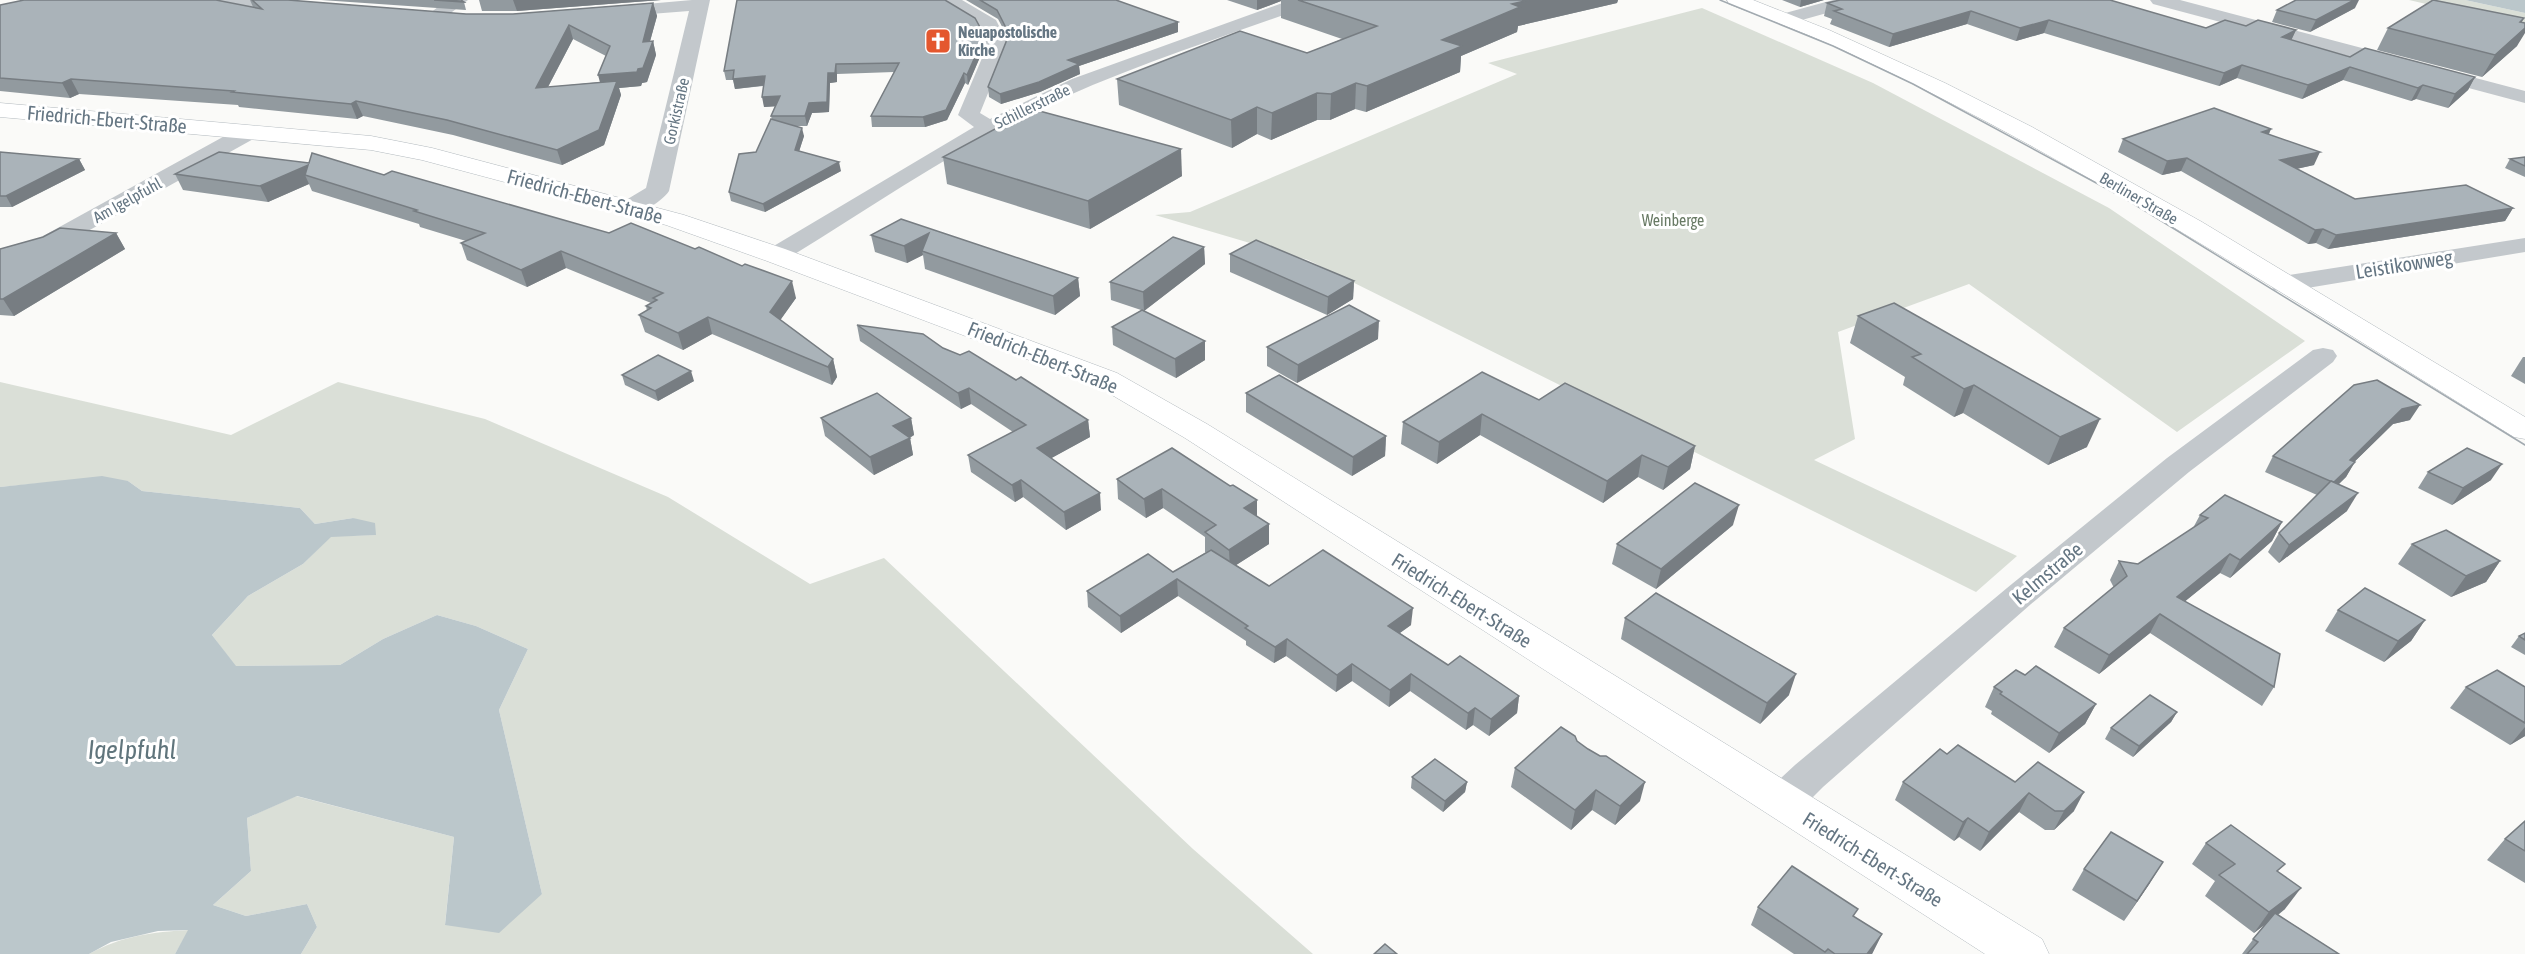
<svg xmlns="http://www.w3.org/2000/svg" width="2525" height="954" font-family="'Asap Condensed',sans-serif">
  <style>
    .green { fill: #dadfd7 }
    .water { fill: #bbc7cb }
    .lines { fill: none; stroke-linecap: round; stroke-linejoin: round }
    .secondary-casing { stroke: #b3babf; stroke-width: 1 }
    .street { fill: #c3c8cc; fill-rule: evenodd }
    .secondary { fill: #fff; fill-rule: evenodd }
    .tram { stroke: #a2aab0; stroke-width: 1.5 }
    .wall { fill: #929a9f; fill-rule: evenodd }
    .shaded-wall { fill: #777d82 }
    .building { fill: #aab3b9; stroke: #777d82; stroke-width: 1.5 }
    .labels { text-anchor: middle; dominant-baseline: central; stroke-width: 6; stroke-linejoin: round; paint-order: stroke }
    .far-poi-label { font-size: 16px; font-weight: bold; fill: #657683; stroke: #fff; text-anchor: start }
    .far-street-label { font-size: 16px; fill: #657683; stroke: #fff }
    .far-park-label { font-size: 16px; fill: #687a64; stroke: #fff }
    .street-label { font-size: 20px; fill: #657683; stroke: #fff }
    .near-water-label { font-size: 26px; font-style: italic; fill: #60757c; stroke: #fff }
  </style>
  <rect width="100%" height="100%" fill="#fafaf8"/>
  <g class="green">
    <path d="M2409 0H2465L2525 13V27Z"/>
    <path d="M1702 8 1873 83 2109 208 2305 341 2177 432 1969 284 1838 332 1855 439 1814 460 2017 556 1976 592 1308 260 1155 215 1190 212 1517 74 1488 63Z"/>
    <path d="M0 382 231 435 338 382 485 419 668 497 810 584 884 558 1193 849 1313 954H301L317 927 307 904 246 916 213 905 251 871 247 818 296 796 454 837 445 924 542 894 499 710 528 649 476 626 437 615 383 639 340 665 235 666 212 635 248 596 303 564 331 536 376 535 353 518 315 524 300 508 142 491 128 481 43 483 0 487Z"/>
    <path d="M189 930 175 954H89C121 936 153 932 189 930Z"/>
  </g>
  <g class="water">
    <path d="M2465 0H2525V13Z"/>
    <path d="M102 476 128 481 142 491 300 508 315 524 353 518 375 523 376 535 331 537 303 564 248 596 212 635 236 666 340 665 383 639 437 615 476 626 528 649 499 710 542 894 499 933 445 925 454 837 297 796 247 818 251 871 213 905 246 916 307 904 317 927 301 954H175L188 930 158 931 111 942 89 954H0V487Z"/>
  </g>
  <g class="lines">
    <defs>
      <g id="secondary">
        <path d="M1727 0H1753L1829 30 1945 83 2032 127 2202 222 2525 417V439L2514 437C2294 301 2077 159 1843 50 1806 33 1767 19 1729 4Z"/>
        <path d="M0 103 371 136 432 148 684 215 785 249 1117 373 1207 424 2042 939 2049 954H1985L1185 438 1095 385 767 261 666 225 422 160 371 150 0 117Z"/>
      </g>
    </defs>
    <use href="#secondary" class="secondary-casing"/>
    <g class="street">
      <path d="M210 0H285L299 2 302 6 299 10 293 11 219 5 213 4Z"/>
      <path d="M447 0H468L440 21H428L425 17Z"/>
      <path d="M692 0H710L669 191C660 204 636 217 621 213L617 208 621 203 646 188 689 11 612 17 606 16 603 12 606 8 612 7Z"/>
      <path d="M940 0H962L996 20 1006 40 1005 51 980 113 990 119 1072 79 1291 0H1317L1314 4C1221 38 1124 68 1035 111 949 153 867 210 785 260L776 263 767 260 763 255 767 250 974 127 958 115 985 51C992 17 955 21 940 0Z"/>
      <path d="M1833 0H1862L1859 4 1784 25 1778 23 1775 19 1778 15Z"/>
      <path d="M2150 0H2180L2525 91V103L2153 4Z"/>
      <path d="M249 126 257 127 260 132 257 137 52 251 0 266V250L34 241 241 127Z"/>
      <path d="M2525 238V252L2283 292 2274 290 2270 284 2274 278 2283 276Z"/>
      <path d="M2323 348 2333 350 2337 356 2333 362 2189 472 2031 604 1823 787 1796 814 1782 818 1768 814 1762 802 1768 790 1795 765 2007 588 2167 458 2313 350Z"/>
    </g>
    <use href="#secondary" class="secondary"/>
    <path class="tram" d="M1720 0 1833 46 1913 84 2124 198 2525 445"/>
  </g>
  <g class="wall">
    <path d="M250 0H288L466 14H513L653 3 657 16 650 41H653L656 55 647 82 642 83 641 86 619 88 621 95 604 145 562 165 453 135 363 116 357 119 239 107 238 105 79 94 70 98 0 91V5L253 7ZM573 39 606 56 600 82 548 87Z"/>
    <path d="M321 0H461L464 2 466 10Z"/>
    <path d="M479 0H661L517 11H482Z"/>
    <path d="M966 0H1116L1178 32 1079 66 1080 74 1040 92 1001 104 989 97 988 87 1006 42 1007 36 998 19Z"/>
    <path d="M1227 0H1618L1617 3 1518 26 1517 32 1461 56 1460 72 1366 112 1355 109 1330 120H1317L1271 140 1257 134 1232 148 1119 105 1117 79 1307 53 1342 39 1281 18V1L1257 10Z"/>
    <path d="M1782 0H1824L1800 7Z"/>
    <path d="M1840 0 2206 28 2246 26 2296 30 2291 40 2350 57 2475 77 2468 90 2448 108 2416 99 2411 101 2343 80 2302 99 2237 78 2219 86 2044 33 2016 41 1967 24 1889 47 1830 24 1832 19 1824 16 1827 3Z"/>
    <path d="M737 4 982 31 983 40V50L968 85 965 83 947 120 925 127H872L871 116 894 72 837 74V82L830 83 829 112 812 113 807 126H796L804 136 799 151 841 171 765 212 731 201 729 192 756 152 772 120 771 116 775 106 764 107 763 86 735 89 733 80H726L724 71Z"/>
    <path d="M2355 8 2310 32 2272 22 2277 10Z"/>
    <path d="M2522 22 2517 46 2482 77 2377 50 2388 28Z"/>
    <path d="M2271 129 2269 134 2314 165 2296 169 2355 199 2513 208 2505 221 2328 249 2316 243 2308 244 2181 171 2162 175 2118 152 2123 139Z"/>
    <path d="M0 152 79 159 85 170 12 207H0Z"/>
    <path d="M219 152 796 298 780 320 833 359 837 377 832 385 712 334 683 350 645 332 639 315 647 311 646 306 651 303 566 268 527 287 467 260 461 243 466 241 420 227 419 224 312 191 309 184 268 202 183 190 175 174Z"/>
    <path d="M943 157 1182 176 1090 229 947 184Z"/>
    <path d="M2525 157V177L2505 168 2510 159Z"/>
    <path d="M116 233 125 249 14 316 0 315V249L43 237Z"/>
    <path d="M871 235 1078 278 1080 296 1055 315 925 269 923 255 907 263 875 252Z"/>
    <path d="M1204 247 1205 264 1144 311 1111 300 1110 282Z"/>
    <path d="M1230 254 1354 281 1353 299 1327 315 1230 272Z"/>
    <path d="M1858 316 2087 447 2048 465 1963 413 1954 417 1903 385 1905 377 1850 343Z"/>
    <path d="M857 325 943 348 1016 380 1088 420 1090 437 1051 458 1101 510 1066 530 1023 497 1015 502 971 472 968 455 1013 432 971 404 961 409 860 341Z"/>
    <path d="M1112 327 1205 341V360L1176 378 1113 345Z"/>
    <path d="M1378 339 1297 383 1267 366V347Z"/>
    <path d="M2523 357H2525V384L2511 376Z"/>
    <path d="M622 375 694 381 658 401 625 385Z"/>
    <path d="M2354 385 2410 420 2393 424 2355 461 2346 477 2339 484 2347 511 2279 563 2268 552 2279 533 2317 495 2265 472 2273 456Z"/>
    <path d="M1246 393 1386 436 1385 456 1352 476 1246 412Z"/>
    <path d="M1539 400 1695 446 1690 469 1663 490 1638 477 1603 503 1480 435 1437 464 1401 444 1403 422Z"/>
    <path d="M821 418H911L914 435 910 438 913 455 874 475 825 436Z"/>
    <path d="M1172 448 1257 516 1269 544 1236 565 1269 586 1411 625 1400 633 1448 665 1519 696 1517 713 1489 736 1473 725 1466 730 1410 691 1389 707 1352 681 1336 692 1286 656 1274 663 1246 645V641L1178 596 1121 633 1088 607 1087 591 1173 572 1206 552H1205V537L1163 508 1146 518 1118 499 1117 479Z"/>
    <path d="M2428 472 2491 480 2452 505 2418 488Z"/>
    <path d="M2200 515 2282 522 2272 541 2230 578 2220 573 2185 601 2274 687 2262 706 2150 633 2099 674 2054 647 2064 628 2114 588 2110 580 2119 561 2138 564 2193 528Z"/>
    <path d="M1733 525 1656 589 1612 564 1617 544Z"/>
    <path d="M2412 544 2500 561 2486 582 2451 597 2398 564Z"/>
    <path d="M2338 610 2425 620 2411 641 2384 662 2325 631Z"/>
    <path d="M1625 618 1789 695 1760 724 1621 639Z"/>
    <path d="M2525 633V655L2511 647 2519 636Z"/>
    <path d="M2025 675 2096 704 2085 724 2049 753 1991 714 1992 711 1985 707 1994 687Z"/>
    <path d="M2466 687H2525V736L2510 745 2450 708Z"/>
    <path d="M2177 712 2171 722 2133 757 2105 739 2111 728Z"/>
    <path d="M1577 741 1640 801 1615 825 1592 810 1571 830 1511 787 1515 768Z"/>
    <path d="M1947 754 2015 782 2074 811 2054 830H2045L2019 812 1980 851 1959 837 1954 841 1895 800 1903 782Z"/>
    <path d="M1412 777 1467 782 1465 792 1443 812 1411 788Z"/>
    <path d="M2525 821V883L2487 860 2505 839Z"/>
    <path d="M2206 843 2279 873 2285 909 2278 915 2339 954H2242L2264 925 2254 933 2205 896 2215 881 2192 864Z"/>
    <path d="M2084 869 2150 883 2124 921 2072 890Z"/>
    <path d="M1758 907 1855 917 1882 934 1872 954H1794L1751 925Z"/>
  </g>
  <g class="shaded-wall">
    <path d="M513 0H661L517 11Z"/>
    <path d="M1257 0H1281V1L1257 10Z"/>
    <path d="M1529 0H1618L1617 3 1518 26 1517 32 1461 56 1460 72 1366 112 1367 86 1442 40 1512 4Z"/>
    <path d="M1801 0H1824L1800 7Z"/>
    <path d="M2354 0H2359L2355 8 2310 32 2316 20Z"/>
    <path d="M653 3 657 16 646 56 643 42Z"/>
    <path d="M1971 11 1967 24 1889 47 1893 34Z"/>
    <path d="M2524 18 2512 40 2525 28V33L2517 46 2482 77 2495 55 2520 22Z"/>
    <path d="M2049 20 2044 33 2016 41 2020 28Z"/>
    <path d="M1178 22V32L1079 66 1080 74 1040 92 1001 104 1000 94 1068 60Z"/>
    <path d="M569 25 573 39 540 102 536 88Z"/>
    <path d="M2296 30 2290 43 2282 37Z"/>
    <path d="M982 31 983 40V50L968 85 967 75Z"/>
    <path d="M653 41 656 55 647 82 642 83 641 86 619 88 621 95 604 145 562 165 557 150 602 90 598 75 638 69Z"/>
    <path d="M836 64 837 74V82L830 83 829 112 812 113 807 126 805 116 809 103 828 73Z"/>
    <path d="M2242 65 2237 78 2219 86 2224 73Z"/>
    <path d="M2350 67 2343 80 2302 99 2308 85Z"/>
    <path d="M964 73 965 83 947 120 925 127 923 117Z"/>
    <path d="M765 76 767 85 735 89 733 79Z"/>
    <path d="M2475 77 2468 90 2448 108 2455 94Z"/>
    <path d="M71 79 79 94 70 98 62 83Z"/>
    <path d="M1356 83 1355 109 1330 120 1331 94Z"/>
    <path d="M2423 85 2416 99 2411 101 2418 88Z"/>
    <path d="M1317 93V120L1271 140 1272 113Z"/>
    <path d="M780 96 782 106 764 107 762 97Z"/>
    <path d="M356 101 363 116 357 119 351 104Z"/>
    <path d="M1257 107V134L1232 148 1231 120Z"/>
    <path d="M802 128 804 136 797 158 795 150Z"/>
    <path d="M2271 129 2265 141 2262 132Z"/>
    <path d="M1181 149 1182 176 1090 229 1088 201Z"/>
    <path d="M2320 152 2314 165 2273 174 2280 160Z"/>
    <path d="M2187 158 2181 171 2162 175 2167 161Z"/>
    <path d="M79 159 85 170 12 207 6 196Z"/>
    <path d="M839 162 841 171 765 212 763 204Z"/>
    <path d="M308 165 305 175 309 184 268 202 260 186Z"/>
    <path d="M2513 208 2505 221 2328 249 2336 235Z"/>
    <path d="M2323 229 2316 243 2308 244 2315 230Z"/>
    <path d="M116 233 125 249 14 316 3 299Z"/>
    <path d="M929 233 922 251 923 255 907 263 904 246Z"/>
    <path d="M1204 247 1205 264 1144 311 1143 292Z"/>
    <path d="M561 251 566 268 527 287 521 270Z"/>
    <path d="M1078 278 1080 296 1055 315 1053 296Z"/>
    <path d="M792 281 796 298 774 329 770 312Z"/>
    <path d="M1354 281 1353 299 1327 315 1328 297Z"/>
    <path d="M708 317 712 334 683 350 678 333Z"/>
    <path d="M1379 321 1378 339 1297 383 1298 365Z"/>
    <path d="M1205 341V360L1176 378 1175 359Z"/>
    <path d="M833 359 837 377 832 385 828 367Z"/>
    <path d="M691 371 694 381 658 401 655 391Z"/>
    <path d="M1974 385 1963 413 1954 417 1964 389Z"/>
    <path d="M969 388 971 404 961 409 958 393Z"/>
    <path d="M2420 405 2410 420 2393 424 2341 475 2350 460 2402 409Z"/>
    <path d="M1482 414 1480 435 1437 464 1439 442Z"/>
    <path d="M911 418 914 435 897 444 893 426Z"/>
    <path d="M2100 419 2087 447 2048 465 2060 437Z"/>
    <path d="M1088 420 1090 437 1039 465 1037 448Z"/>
    <path d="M1386 436 1385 456 1352 476 1353 457Z"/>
    <path d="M910 438 913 455 874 475 870 457Z"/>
    <path d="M1695 446 1690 469 1663 490 1668 467Z"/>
    <path d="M1642 455 1638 477 1603 503 1607 481Z"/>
    <path d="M2355 462 2346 477 2324 498 2333 483Z"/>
    <path d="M2502 464 2491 480 2452 505 2463 488Z"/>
    <path d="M1021 480 1023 497 1015 502 1012 485Z"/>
    <path d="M1162 489 1163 508 1146 518 1144 499Z"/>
    <path d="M1100 493 1101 510 1066 530 1064 512Z"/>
    <path d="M2358 493 2347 511 2279 563 2289 545Z"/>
    <path d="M1257 500V520L1244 508Z"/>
    <path d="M1739 505 1733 525 1656 589 1661 569Z"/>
    <path d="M2282 522 2272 541 2230 578 2240 560Z"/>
    <path d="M1269 524V544L1230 569 1229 550Z"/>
    <path d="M2230 554 2220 573 2167 616 2177 597Z"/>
    <path d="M2500 561 2486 582 2451 597 2466 576Z"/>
    <path d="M1177 579 1178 596 1121 633 1120 616Z"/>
    <path d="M1413 608 1411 625 1387 642 1388 626Z"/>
    <path d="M2160 614 2150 633 2099 674 2109 655Z"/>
    <path d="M2425 620 2411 641 2384 662 2398 641Z"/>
    <path d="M1287 639 1286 656 1274 663 1275 647Z"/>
    <path d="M1352 664V681L1336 692 1337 675Z"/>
    <path d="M1411 674 1410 691 1389 707 1390 690Z"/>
    <path d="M1796 674 1789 695 1760 724 1767 703Z"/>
    <path d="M1519 696 1517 713 1489 736 1491 719Z"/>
    <path d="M2096 704 2085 724 2049 753 2059 733Z"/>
    <path d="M1475 708 1473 725 1466 730 1468 713Z"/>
    <path d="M2177 712 2171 722 2133 757 2139 746Z"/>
    <path d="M2525 727V736L2510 745Z"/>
    <path d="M1467 782 1465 792 1443 812 1445 801Z"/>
    <path d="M1645 782 1640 801 1615 825 1620 806Z"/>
    <path d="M1596 790 1592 810 1571 830 1575 810Z"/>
    <path d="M2084 792 2074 811 2054 830 2064 811Z"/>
    <path d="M2029 793 2019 812 1980 851 1989 832Z"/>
    <path d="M1968 818 1959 837 1954 841 1963 822Z"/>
    <path d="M2163 862 2150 883 2124 921 2137 901Z"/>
    <path d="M2301 888 2285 909 2254 933 2269 912Z"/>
    <path d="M1882 934 1872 954H1867Z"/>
  </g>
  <g class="building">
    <path d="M24 0H216L262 9 252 0H288L466 14H513L653 3 643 42 653 41 643 68 638 69 637 72 598 75 610 46 569 25 536 88 617 81 599 130 557 150 447 120 356 101 351 104 232 92 234 91 71 79 62 83 0 78V5Z"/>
    <path d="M434 0H461L464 2Z"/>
    <path d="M737 0H945L975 18 982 31V41L967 75 964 73 946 110 923 117 871 116 899 63 836 64 835 73H828L827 102 809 103 805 116H771L780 96 762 97 765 76 733 79 734 70 724 71Z"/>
    <path d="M980 0H1116L1178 22 1068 60 1079 64 1039 82 1000 94 988 87 1006 42 1007 30 997 10Z"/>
    <path d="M1298 0H1529L1512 4 1520 7 1442 40 1462 46 1367 86 1356 83 1331 94 1317 93 1272 113 1257 107 1231 120 1117 79 1240 31 1307 53 1377 26Z"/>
    <path d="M1840 0H2110L2206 28 2225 20 2246 26 2258 20 2296 30 2282 37 2350 57 2365 48 2475 77 2455 94 2423 85 2418 88 2350 67 2308 85 2242 65 2224 73 2049 20 2020 28 1971 11 1893 34 1834 11 1842 9 1827 3Z"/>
    <path d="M2296 0H2354L2316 20 2277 10Z"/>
    <path d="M2433 0 2524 18 2520 22 2525 23V28L2495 55 2388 28Z"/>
    <path d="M2214 108 2271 129 2262 132 2320 152 2280 160 2355 199 2466 185 2513 208 2336 235 2323 229 2315 230 2187 158 2167 161 2123 139Z"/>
    <path d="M1032 109 1181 149 1088 201 943 157Z"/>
    <path d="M771 119 802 128 795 150 839 162 763 204 729 192 739 154 756 152Z"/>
    <path d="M0 152 79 159 6 196H0Z"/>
    <path d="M219 152 309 163 312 153 384 175 392 171 609 233 631 223 695 249 699 247 742 266 745 264 792 281 770 312 833 359 828 367 708 317 678 333 639 315 651 308 646 306 657 300 653 298 663 293 561 251 521 270 461 243 485 233 414 211 417 210 305 175 308 165 260 186 175 174Z"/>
    <path d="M2525 157V166L2510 159Z"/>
    <path d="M901 219 1078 278 1053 296 922 251 929 233 904 246 871 235Z"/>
    <path d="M60 228 116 233 3 299H0V249L43 237Z"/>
    <path d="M1173 237 1204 247 1143 292 1110 282Z"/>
    <path d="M1256 240 1354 281 1328 297 1230 254Z"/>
    <path d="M1894 303 2100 419 2060 437 1974 385 1964 389 1912 357 1921 354 1858 316Z"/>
    <path d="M1349 305 1379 321 1298 365 1267 347Z"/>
    <path d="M1142 310 1205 341 1175 359 1112 327Z"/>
    <path d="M857 325 923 334 943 348 960 355 969 351 1016 380 1021 377 1088 420 1037 448 1100 493 1064 512 1021 480 1012 485 968 455 1026 425 969 388 958 393Z"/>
    <path d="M658 355 691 371 655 391 622 375Z"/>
    <path d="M1482 372 1539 400 1565 383 1695 446 1668 467 1642 455 1607 481 1482 414 1439 442 1403 422Z"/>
    <path d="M1279 375 1386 436 1353 457 1246 393Z"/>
    <path d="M2377 380 2420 405 2402 409 2350 460 2355 462 2334 482 2330 481 2273 456 2354 385Z"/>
    <path d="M877 393 911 418 893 426 910 438 870 457 821 418Z"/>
    <path d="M1172 448 1230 486 1233 485 1257 500 1244 508 1269 524 1229 550 1205 532 1216 525 1162 489 1144 499 1117 479Z"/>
    <path d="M2467 448 2502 464 2463 488 2428 472Z"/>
    <path d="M2331 481 2358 493 2289 545 2279 533Z"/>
    <path d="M1695 483 1739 505 1661 569 1617 544Z"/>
    <path d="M2225 495 2282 522 2240 560 2230 554 2177 597 2280 654 2274 687 2160 614 2109 655 2064 628 2127 576 2119 561 2138 564 2208 518 2200 515Z"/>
    <path d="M2446 530 2500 561 2466 576 2412 544Z"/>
    <path d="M1211 550 1269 586 1323 550 1413 608 1388 626 1448 665 1460 656 1519 696 1491 719 1475 708 1468 713 1411 674 1390 690 1352 664 1337 675 1287 639 1275 647 1245 628 1248 626 1177 579 1120 616 1087 591 1148 554 1173 572Z"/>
    <path d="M2365 588 2425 620 2398 641 2338 610Z"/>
    <path d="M1656 593 1796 674 1767 703 1625 618Z"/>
    <path d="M2525 633V640L2519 636Z"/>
    <path d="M2036 666 2096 704 2059 733 2000 694 2002 692 1994 687 2016 670 2025 675Z"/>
    <path d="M2497 670 2525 687V723L2466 687Z"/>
    <path d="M2150 695 2177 712 2139 746 2111 728Z"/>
    <path d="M1561 727 1575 736 1577 741 1588 749 1600 756H1606L1645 782 1620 806 1596 790 1575 810 1515 768Z"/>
    <path d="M1958 745 2015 782 2038 762 2084 792 2064 811H2055L2029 793 1989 832 1968 818 1963 822 1903 782 1940 749 1947 754Z"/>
    <path d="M1435 759 1467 782 1445 801 1412 777Z"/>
    <path d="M2525 821V851L2505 839Z"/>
    <path d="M2231 825 2285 864 2277 871 2301 888 2269 912 2219 875 2235 864 2206 843Z"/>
    <path d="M2111 832 2163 862 2137 901 2084 869Z"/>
    <path d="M1792 866 1858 909 1853 916 1882 934 1867 954H1835L1828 949 1825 952 1758 907Z"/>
    <path d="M2275 913 2339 954H2247L2258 942 2253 939Z"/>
    <path d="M1385 944 1397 954H1374Z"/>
  </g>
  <defs>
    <symbol id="church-square" viewBox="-11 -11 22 22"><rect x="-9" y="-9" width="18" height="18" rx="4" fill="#e4572e" stroke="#fff"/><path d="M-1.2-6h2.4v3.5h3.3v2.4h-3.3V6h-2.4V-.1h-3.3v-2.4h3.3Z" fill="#fff"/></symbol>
  </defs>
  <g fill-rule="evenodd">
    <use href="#church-square" x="923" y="26" width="30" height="30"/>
  </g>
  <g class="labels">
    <g class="far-poi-label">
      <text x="958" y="32">Neuapostolische<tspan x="958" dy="18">Kirche</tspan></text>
    </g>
    <g class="far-street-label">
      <text transform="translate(1032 106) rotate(-26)">Schillerstraße</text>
      <text transform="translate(676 111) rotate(-77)">Gorkistraße</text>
      <text transform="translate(2139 198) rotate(30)">Berliner Straße</text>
      <text transform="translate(127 200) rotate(-29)">Am Igelpfuhl</text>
    </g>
    <g class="far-park-label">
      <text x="1673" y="220">Weinberge</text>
    </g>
    <g class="street-label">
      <text transform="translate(107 119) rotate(5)">Friedrich-Ebert-Straße</text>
      <text transform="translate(585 196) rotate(15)">Friedrich-Ebert-Straße</text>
      <text transform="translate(2404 264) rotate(-9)">Leistikowweg</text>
      <text transform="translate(1043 357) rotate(22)">Friedrich-Ebert-Straße</text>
      <text transform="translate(2047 573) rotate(-40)">Kelmstraße</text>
      <text transform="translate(1462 600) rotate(32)">Friedrich-Ebert-Straße</text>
      <text transform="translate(1873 859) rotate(32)">Friedrich-Ebert-Straße</text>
    </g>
    <g class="near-water-label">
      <text x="132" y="750">Igelpfuhl</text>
    </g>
  </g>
</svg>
